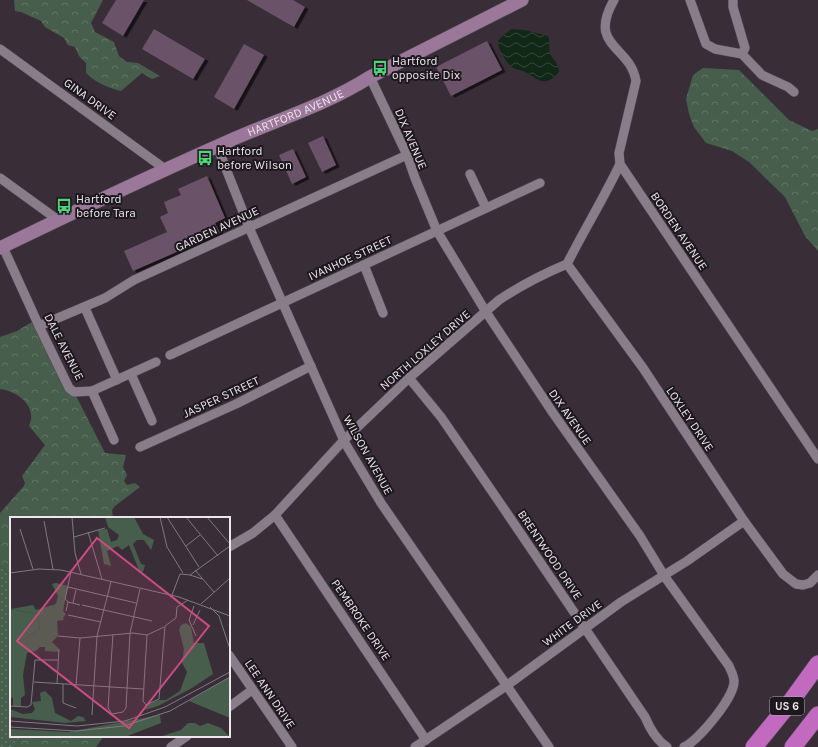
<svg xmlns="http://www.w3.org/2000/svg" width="818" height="747" font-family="Karla,sans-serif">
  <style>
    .grass { fill: url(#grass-dots) }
    .forest { fill: url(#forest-crowns) }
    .water { fill: url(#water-waves) }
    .building { fill: #6a5368; filter: url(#shadow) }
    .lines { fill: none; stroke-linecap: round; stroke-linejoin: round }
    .street-casing { stroke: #554c55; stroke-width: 10 }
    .secondary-casing { stroke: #554c55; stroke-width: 14 }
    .highway-casing { stroke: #554c55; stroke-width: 18 }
    .street { stroke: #8a7d8a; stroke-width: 9 }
    .secondary { stroke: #9b779a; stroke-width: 13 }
    .highway { stroke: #c269c0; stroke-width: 17 }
    .labels { text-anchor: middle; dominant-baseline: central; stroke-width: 4; stroke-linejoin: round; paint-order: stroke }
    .shield { fill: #1d181d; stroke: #afa8af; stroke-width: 1 }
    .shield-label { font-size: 11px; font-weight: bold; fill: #ede6ed }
    .poi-label { font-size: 12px; fill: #ede6ed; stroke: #1d181d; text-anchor: start }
    .street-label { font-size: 12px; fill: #ede6ed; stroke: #1d181d }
    .inset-road { fill: none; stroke: #817880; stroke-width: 1 }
    .view { fill: #cd4c80; fill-opacity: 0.15; stroke: #cd4c80; stroke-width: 2 }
    .inset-edge { fill: none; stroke: #ede6ed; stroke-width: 2 }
  </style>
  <defs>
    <pattern id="grass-dots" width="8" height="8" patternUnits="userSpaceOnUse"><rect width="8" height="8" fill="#475e4c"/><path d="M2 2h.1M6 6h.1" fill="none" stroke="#627566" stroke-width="1.8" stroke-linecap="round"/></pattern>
    <pattern id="forest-crowns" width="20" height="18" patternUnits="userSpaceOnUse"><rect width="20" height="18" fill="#475e4c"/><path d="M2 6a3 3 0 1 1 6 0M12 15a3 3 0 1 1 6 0" fill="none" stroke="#627566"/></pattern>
    <pattern id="water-waves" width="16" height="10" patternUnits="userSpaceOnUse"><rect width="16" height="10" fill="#112817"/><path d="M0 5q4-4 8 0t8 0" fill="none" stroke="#344739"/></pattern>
    <filter id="shadow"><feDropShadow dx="3.5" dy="2" stdDeviation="0" flood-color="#0009"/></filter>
  </defs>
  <rect width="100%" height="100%" fill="#392e38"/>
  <path class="grass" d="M0 566 11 575V736H22L15 747H0Z"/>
  <g class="forest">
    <path d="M14 0H103L91 23 95 32 114 42 119 56 127 62 138 63 160 76 152 79 142 73 121 91C107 87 96 83 86 73V63L79 56 75 47 68 45 64 38 45 27 41 21 21 12 15 11Z"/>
    <path d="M703 68 739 70 789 120 812 131 818 129V251L805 236 785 197 749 162 732 151 706 143 694 127 689 114 686 99 693 75Z"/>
    <path d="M37 319 105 453 126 455 123 467 127 475 124 481 127 485 135 483 140 487 115 506 112 510 113 518H11V575L0 566V513L24 486 25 483 22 476 45 445 29 426C38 407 18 391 0 389V337L17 331Z"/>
    <path d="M22 736H104L96 747H15Z"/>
  </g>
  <path class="water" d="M511 29 525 30 548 36C551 43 548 48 550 53 553 60 559 63 559 72 556 75 552 80 547 81 540 83 533 76 527 73 523 70 517 70 513 68 508 66 497 47 498 42 499 37 507 33 511 29Z"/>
  <g class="building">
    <path d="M116 0H144L123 36 102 23Z"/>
    <path d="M247 0H293L305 7 294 27Z"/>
    <path d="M154 29 205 59 193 79 142 49Z"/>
    <path d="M487 41 502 70 451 96 436 67Z"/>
    <path d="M244 44 264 55 234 109 214 97Z"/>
    <path d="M323 136 336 165 322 172 308 143Z"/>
    <path d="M293 149 306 177 292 184 279 155Z"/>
    <path d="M207 176 225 218 215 223 220 233 133 271 124 251 167 232 160 217 168 213 164 202 181 195 178 189Z"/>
  </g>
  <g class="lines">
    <defs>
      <g id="street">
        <path d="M614 0C587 47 630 45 636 81L619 153 620 164 818 459"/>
        <path d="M690 0 706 44 715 49 742 54 762 75 788 87 794 92"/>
        <path d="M733 0V7L745 48 742 54"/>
        <path d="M0 49 165 169"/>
        <path d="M370 77 407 155 415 178 437 231 486 312 553 413 640 536 665 577 729 666C731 671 734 676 734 681 735 697 698 741 684 747"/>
        <path d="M217 146 251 232 345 443 381 503 549 747"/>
        <path d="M470 174 486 208"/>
        <path d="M0 178 58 220"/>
        <path d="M3 247 39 326 69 388 74 392 92 391 114 440"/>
        <path d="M567 264 643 368 744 521 783 574 796 584 803 585 810 583 818 575"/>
        <path d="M364 265 383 313"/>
        <path d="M85 308 117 380"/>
        <path d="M39 326 105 298 134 280 407 155"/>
        <path d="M170 355 540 183"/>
        <path d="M131 374 152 421"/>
        <path d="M409 378 441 417 500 503 645 717C650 729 656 740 667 747"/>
        <path d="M92 391 156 362"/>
        <path d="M140 447 236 404 311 366"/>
        <path d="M275 515 426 740"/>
        <path d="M229 547 253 533 275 515 344 440 409 378 499 300C520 286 543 274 567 264 584 230 604 198 620 164"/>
        <path d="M229 655 292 747"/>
        <path d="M229 707 252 690"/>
        <path d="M171 747 187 736"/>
        <path d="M415 747 506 686 621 602 687 561 744 521"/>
      </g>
      <g id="secondary">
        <path id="s1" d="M0 248C76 211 152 175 229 141 276 120 326 105 370 77L522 0"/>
      </g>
      <g id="highway">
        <path d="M754 747 789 704 818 664"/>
        <path d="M793 747 818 715"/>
      </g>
    </defs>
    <use href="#street" class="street-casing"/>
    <use href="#secondary" class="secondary-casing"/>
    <use href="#highway" class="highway-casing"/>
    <use href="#street" class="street"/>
    <use href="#secondary" class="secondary"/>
    <use href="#highway" class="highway"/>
  </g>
  <defs>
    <symbol id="bus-bare" viewBox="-9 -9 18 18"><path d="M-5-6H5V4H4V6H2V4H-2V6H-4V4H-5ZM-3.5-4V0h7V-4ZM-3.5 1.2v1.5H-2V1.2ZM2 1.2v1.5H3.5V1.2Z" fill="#49d778" stroke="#1d181d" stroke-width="2.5" paint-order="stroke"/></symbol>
  </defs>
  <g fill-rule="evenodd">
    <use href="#bus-bare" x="369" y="57" width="22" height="22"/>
    <use href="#bus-bare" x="194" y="147" width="22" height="22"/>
    <use href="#bus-bare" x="53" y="195" width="22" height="22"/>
  </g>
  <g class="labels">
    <rect class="shield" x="770" y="697" width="34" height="18" rx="3"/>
    <g class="shield-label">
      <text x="787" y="706">US 6</text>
    </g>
    <g class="poi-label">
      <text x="392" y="61">Hartford<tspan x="392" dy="14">opposite Dix</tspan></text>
      <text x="217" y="151">Hartford<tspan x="217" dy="14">before Wilson</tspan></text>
      <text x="76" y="199">Hartford<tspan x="76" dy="14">before Tara</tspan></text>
    </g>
    <g class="street-label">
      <text transform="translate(90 99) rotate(36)">GINA DRIVE</text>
      <text stroke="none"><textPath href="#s1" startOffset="325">HARTFORD AVENUE</textPath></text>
      <text transform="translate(411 139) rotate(67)">DIX AVENUE</text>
      <text transform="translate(217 229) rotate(-25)">GARDEN AVENUE</text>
      <text transform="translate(679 231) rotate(56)">BORDEN AVENUE</text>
      <text transform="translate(350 258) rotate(-25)">IVANHOE STREET</text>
      <text transform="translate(64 347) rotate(63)">DALE AVENUE</text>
      <text transform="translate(425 350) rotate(-41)">NORTH LOXLEY DRIVE</text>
      <text transform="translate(221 397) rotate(-25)">JASPER STREET</text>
      <text transform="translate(570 417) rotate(55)">DIX AVENUE</text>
      <text transform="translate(690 419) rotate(56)">LOXLEY DRIVE</text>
      <text transform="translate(368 455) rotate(61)">WILSON AVENUE</text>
      <text transform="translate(550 555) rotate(56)">BRENTWOOD DRIVE</text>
      <text transform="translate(361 620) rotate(56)">PEMBROKE DRIVE</text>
      <text transform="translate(572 623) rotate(-36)">WHITE DRIVE</text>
      <text transform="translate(270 694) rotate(56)">LEE ANN DRIVE</text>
    </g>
  </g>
  <g transform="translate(10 517)">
    <rect width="220" height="220" fill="#392e38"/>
    <path d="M0 92 26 97 30 111 12 124 0 126Z" fill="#475e4c"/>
    <path d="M95 0H124L133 17 144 23 141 33 134 23H127L123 27 131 47 135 48 133 55 130 56 119 28 112 33 108 29 97 34 101 49 94 47 88 13 97 12 101 25 107 23 109 18 98 10ZM46 66 58 69 53 94 56 97 53 101 54 103 47 104 48 119 42 125 49 132 48 135 35 134V130H30L26 134 17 136 13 158 15 178 11 181V190L3 189V181L0 180V125L12 124 30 111 26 97 1 92 23 88 26 93 46 87 48 79 42 67ZM176 106 181 110 184 126H194L203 157 182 171 148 189 135 193 139 187 149 183H156L170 174 177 155 172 146 174 132 169 113 171 108ZM220 160V201L179 184ZM35 174 42 181 45 196 61 204 68 199 73 200 76 204 55 206 0 200V192L13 197 22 196 25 192 22 185 31 184 30 176ZM150 198 151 206 115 220H0V212L58 215ZM178 206H185L190 209 198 206 211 211 220 220H149L171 213Z" fill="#475e4c"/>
    <path class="inset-road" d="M62 0 65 36 71 57M150 0 157 30 173 56M157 0 189 50M176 0 208 39M197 0 220 27M34 4 43 52M10 12 23 52M78 15 92 62M64 20 95 11M176 29 190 18M185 53 204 75M0 56 29 52 51 53 169 80 220 99M180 58 192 62M58 70 126 86M162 78 170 57 180 58 220 29M58 85 70 88M63 86 66 73M191 87 220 61M72 88 142 104M184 89 179 103 186 119M200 90 209 99 220 132M56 94 58 85 55 82 61 55M58 98 91 105M183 108 190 93M103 117 98 191 102 197 113 195 116 191 120 116 130 72M137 118 133 184 136 188 149 182 155 109 166 101 167 90 178 83M48 119 70 121 123 116 137 118 154 110M24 165 133 172M47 167 49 132M53 167V186L66 191M66 168 70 121M0 189 17 190 21 188 25 143H48M82 198 87 119 101 65M0 204 67 209 115 204 155 190 220 155M0 210 66 214 114 209 160 194 220 160"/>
    <path class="view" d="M87 21 199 109 119 211 7 124Z"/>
    <rect width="220" height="220" class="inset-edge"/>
  </g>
</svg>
